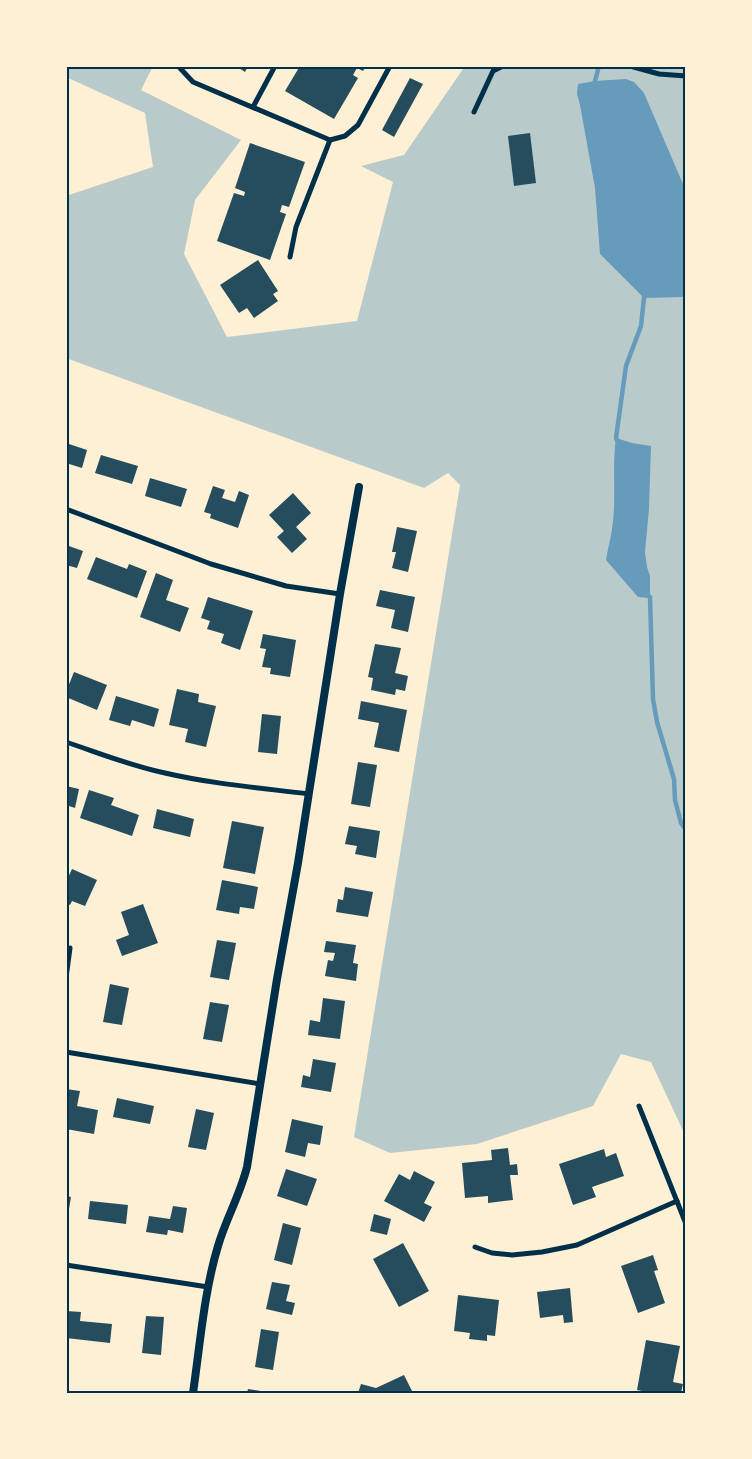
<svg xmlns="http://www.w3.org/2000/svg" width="752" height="1459" font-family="'Public Sans',sans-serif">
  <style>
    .green { fill: #b9caca }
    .water { fill: #669bbc }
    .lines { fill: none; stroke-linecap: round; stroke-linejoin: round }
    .stream { stroke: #669bbc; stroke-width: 4.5 }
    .building { fill: #264d5e }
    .minor { stroke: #003049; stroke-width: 5 }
    .tertiary { stroke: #003049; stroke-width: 8 }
    .neatline { fill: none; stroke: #003049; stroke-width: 2 }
  </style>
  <rect width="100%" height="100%" fill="#fdf0d5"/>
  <path class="green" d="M66 66H153L141 90 241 140 195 200 184 254 227 337 357 321 393 182 361 166 404 155 465 66H686V1137L651 1062 621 1054 593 1106 477 1144 390 1153 354 1137 460 485 448 473 424 488 66 358V196L153 167 145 113 66 77Z"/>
  <g class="water">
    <path d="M626 79 634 82 644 93 686 191V297L644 298 600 254 595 188 580 105 577 94 578 84 595 81Z"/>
    <path d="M616 438 632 443 651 446 649 509 645 552 647 567 650 576V597L648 598 638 597 606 560C608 547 612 534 613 521 616 493 612 466 616 438Z"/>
  </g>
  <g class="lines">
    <g class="stream">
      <path d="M596 84 595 81 599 66"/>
      <path d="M618 442 616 438 626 366 641 326 644 298V294"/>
      <path d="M646 593 650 597 653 699 657 722 674 779 675 800 681 823 686 830"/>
    </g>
  </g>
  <g class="building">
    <path d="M236 66H248L245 72Z"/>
    <path d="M300 66H366L363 71 357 68 353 75 358 78 334 119 285 91Z"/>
    <path d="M410 78 423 84 394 137 382 130Z"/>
    <path d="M530 133 536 183 514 186 508 136Z"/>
    <path d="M250 143 305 162 289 207 282 205 280 212 286 214 270 260 217 241 234 193 244 196 245 192 235 188Z"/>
    <path d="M258 260 278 291 273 294 278 301 254 318 247 308 239 313 220 285Z"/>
    <path d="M66 443 87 450 82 468 66 463Z"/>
    <path d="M101 455 138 466 132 484 95 473Z"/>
    <path d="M150 478 187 489 181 507 145 496Z"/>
    <path d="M213 486 225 490 222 498 235 502 239 491 249 495 238 528 210 518 211 514 204 512Z"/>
    <path d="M293 493 311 513 296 527 307 539 292 553 277 537 284 531 269 515Z"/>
    <path d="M397 527 417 531 408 572 392 568 396 552H392Z"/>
    <path d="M66 545 83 551 77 568 66 565Z"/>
    <path d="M96 557 127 569 129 564 147 571 137 598 87 579Z"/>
    <path d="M156 573 173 580 166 600 189 608 180 632 140 617Z"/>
    <path d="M380 590 415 597 408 632 391 628 395 610 376 606Z"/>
    <path d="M208 597 253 611 240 650 221 643 224 634 207 629 210 621 201 618Z"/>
    <path d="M263 634 296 640 290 677 270 674 271 668 262 667 266 649 260 648Z"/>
    <path d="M375 644 401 648 395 673 408 676 405 691 396 689 395 695 371 690 373 678 368 677Z"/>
    <path d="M74 672 107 685 97 710 66 697V692Z"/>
    <path d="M177 689 199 694 198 702 216 706 206 747 185 742 188 729 169 725Z"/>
    <path d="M116 696 159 709 154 727 132 720 130 726 109 720Z"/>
    <path d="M361 701 407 710 399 752 374 747 379 723 358 719Z"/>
    <path d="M262 714 281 716 277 754 258 752Z"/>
    <path d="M358 762 377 765 370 807 351 804Z"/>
    <path d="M66 786 79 789 75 808 66 805Z"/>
    <path d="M89 790 114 798 111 805 139 815 132 836 80 818Z"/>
    <path d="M157 809 194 819 190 837 153 828Z"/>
    <path d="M232 821 264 827 255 874 223 868Z"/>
    <path d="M349 826 380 831 376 858 355 854 357 846 345 844Z"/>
    <path d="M72 869 97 880 85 906 72 901 70 905 66 903V882Z"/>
    <path d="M222 880 258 887 254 909 240 907 239 914 216 910Z"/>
    <path d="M345 887 373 892 368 917 336 912 338 899 343 900Z"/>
    <path d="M143 904 158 943 122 956 116 940 129 935 121 912Z"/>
    <path d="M217 940 236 943 229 980 210 977Z"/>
    <path d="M326 941 356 945 353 963 358 964 356 981 325 976 328 960 333 961 335 953 324 952Z"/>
    <path d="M110 984 129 988 122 1025 103 1022Z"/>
    <path d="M323 998 345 1001 340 1039 308 1035 310 1020 320 1022Z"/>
    <path d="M210 1002 229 1005 222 1042 203 1039Z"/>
    <path d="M313 1059 336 1063 331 1092 301 1087 303 1075 310 1077Z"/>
    <path d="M66 1089 80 1091 77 1106 98 1110 94 1134 66 1129Z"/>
    <path d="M117 1098 154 1106 150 1124 113 1117Z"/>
    <path d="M196 1109 214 1113 206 1150 188 1147Z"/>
    <path d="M292 1119 323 1126 320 1145 308 1143 305 1157 285 1152Z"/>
    <path d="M508 1148 510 1165 517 1164 518 1175H510L513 1200 488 1203V1196L465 1198 462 1163 492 1160 491 1150Z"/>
    <path d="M604 1149 606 1157 616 1153 624 1176 592 1187 596 1197 573 1205 559 1164Z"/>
    <path d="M286 1169 317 1179 307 1206 277 1196Z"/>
    <path d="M414 1171 435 1182 424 1203 432 1207 424 1222 384 1201 399 1174 410 1180Z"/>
    <path d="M66 1196 71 1197 68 1215H66Z"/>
    <path d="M90 1201 128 1205 126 1224 88 1219Z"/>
    <path d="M173 1206 187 1208 183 1233 168 1230 167 1235 146 1232 149 1216 170 1219Z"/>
    <path d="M374 1214 391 1219 387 1235 370 1231Z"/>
    <path d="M283 1223 301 1228 292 1265 274 1260Z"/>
    <path d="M403 1243 429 1291 399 1307 373 1259Z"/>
    <path d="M653 1255 658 1270 654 1271 665 1303 638 1313 621 1266Z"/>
    <path d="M272 1282 290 1285 286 1301 295 1303 292 1315 266 1309Z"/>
    <path d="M570 1288 573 1322 564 1323 563 1315 540 1318 537 1292Z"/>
    <path d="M458 1295 499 1300 495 1336 487 1335V1341L469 1339 470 1333 454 1331Z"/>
    <path d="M66 1311 81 1312 80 1321 112 1324 110 1343 66 1338Z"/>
    <path d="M146 1316 164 1317 161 1355 142 1353Z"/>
    <path d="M261 1329 279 1332 273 1370 255 1367Z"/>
    <path d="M646 1340 680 1346 673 1382 683 1384 681 1393H652L637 1390Z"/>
    <path d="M404 1375 413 1393H358L361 1384 376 1388Z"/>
    <path d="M248 1389 268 1392V1393H247Z"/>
  </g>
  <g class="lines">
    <g class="minor">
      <path d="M178 66 193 82 330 140"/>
      <path d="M630 66 659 74 686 76"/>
      <path d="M253 107 275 66"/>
      <path d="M474 112 493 71 503 66"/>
      <path d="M290 257 296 227 330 140 345 136 358 125 390 66"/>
      <path d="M66 509 211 564 286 586 340 594"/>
      <path d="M66 742C99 753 131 766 165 773 212 784 261 788 309 794"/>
      <path d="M66 978 70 948"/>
      <path d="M66 1052 260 1084"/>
      <path d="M639 1106 686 1224"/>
      <path d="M475 1247 492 1253 512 1255 542 1252 577 1245 677 1201"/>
      <path d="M66 1265 208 1287"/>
    </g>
    <path class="tertiary" d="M193 1393C200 1345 204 1292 218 1246 226 1219 240 1195 247 1167L277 979 298 863 340 594 359 487"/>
  </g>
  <rect width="752" height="1459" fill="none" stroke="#fdf0d5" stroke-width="135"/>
  <rect x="68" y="68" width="616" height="1324" class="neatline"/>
</svg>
